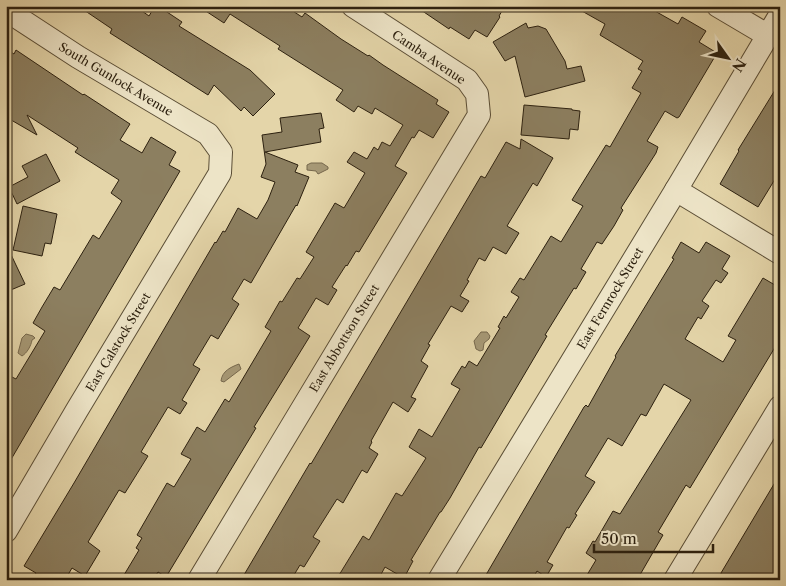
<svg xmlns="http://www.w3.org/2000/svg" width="786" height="586" font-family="'Libre Caslon Text',serif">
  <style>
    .water { fill: #a69875; stroke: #76684d }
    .building { fill: #8c7f60; stroke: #2d2110 }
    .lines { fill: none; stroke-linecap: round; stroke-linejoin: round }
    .minor-casing { stroke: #5b4e36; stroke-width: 24 }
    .minor { stroke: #ede4c7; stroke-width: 22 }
    .labels { text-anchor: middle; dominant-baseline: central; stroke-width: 4.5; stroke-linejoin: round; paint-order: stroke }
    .street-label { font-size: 12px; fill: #2d2110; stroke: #ede4c7 }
  </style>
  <rect width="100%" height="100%" fill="#e4d5a9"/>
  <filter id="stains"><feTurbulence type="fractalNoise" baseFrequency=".004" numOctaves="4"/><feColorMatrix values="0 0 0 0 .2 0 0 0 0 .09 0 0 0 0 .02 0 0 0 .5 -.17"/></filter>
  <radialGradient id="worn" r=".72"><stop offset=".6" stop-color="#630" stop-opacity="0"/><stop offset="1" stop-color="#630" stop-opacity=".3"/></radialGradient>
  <g class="water">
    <path d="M311 163H322L328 167V169L318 174 316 171 307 170V165Z"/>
    <path d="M481 332H487L490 336 489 339 484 343 483 350 480 351 476 349 474 341Z"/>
    <path d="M26 334 33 336 35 338 32 340C31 346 27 353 22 356L18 353 22 338Z"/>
    <path d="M239 364 241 369 224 382 221 381C222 371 231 367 239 364Z"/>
  </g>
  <g class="building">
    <path d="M78 6H135L149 16 155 6H158L182 22 179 26 250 70 275 94 253 116 244 107 241 111 214 85 208 95 110 33 112 29Z"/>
    <path d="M198 6H285L302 17 305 13 341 39 368 56 369 55 383 65 438 100 436 104 449 112 433 138 419 130 414 138 412 137 395 166 407 173 359 252 356 251 347 266 346 265 332 287 337 290 328 305 316 298 298 328 310 336 254 427 256 428 166 577 158 572 153 580H121L139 550 136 548 142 538 137 535 167 483 174 487 191 459 181 454 197 427 205 432 225 399 229 402 271 331 265 327 280 301 282 302 297 278 300 279 314 257 306 252 335 203 344 208 365 173 347 162 354 152 367 159 374 147 378 150 382 142 390 146 403 125 375 108 372 114 358 106 354 112 336 100 343 90 278 49 280 46 230 14 224 23Z"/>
    <path d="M415 6H505L499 16 500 17 487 37 475 30 469 39 450 27 449 29Z"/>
    <path d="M573 6H646L678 24 682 17 706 31 699 42 717 53 679 117 677 118 665 111 647 141 658 147 656 153 621 208 623 210 614 226 602 244 597 242 581 269 586 272 576 289 574 288 545 335 547 336 481 448 479 447 450 498 441 512H440L411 560 413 561 404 578 385 567 378 580H336L363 536 369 540 396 493 402 496 426 458 409 447 419 429 432 437 460 389 451 384 462 366 465 368 469 361 477 366 500 328 498 327 504 316 506 318 519 297 511 292 520 278 524 280 551 236 561 242 583 206 572 200 606 145 610 147 641 93 632 88 642 71 638 69 643 61 600 35 605 24Z"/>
    <path d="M526 23 528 28 538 26 546 29 565 61 567 69 581 66 585 81 525 97 515 56 505 61 493 42Z"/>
    <path d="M6 49 14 54 16 50 83 95 84 94 130 124 120 140 142 153 151 137 176 152 169 165 180 171 6 468V374L16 379 45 331 33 323 42 307 54 287 60 290 93 235 99 239 122 201 111 193 119 180 75 152 78 148 27 115 37 135 6 117Z"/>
    <path d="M780 82V171L758 207 720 184 739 151 738 150Z"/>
    <path d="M524 105 572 109V110L580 111 578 130 570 129 569 139 521 135Z"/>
    <path d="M321 113 324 128 319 129 321 142 265 152 298 165 295 172 309 177 297 206 296 205 251 283 244 279 232 299 239 304 218 339 211 335 193 365 200 369 182 400 187 403 180 414 168 407 141 452 148 456 125 493 119 490 88 542 100 551 85 576 72 568 65 580H32L36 573 24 566 74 483 215 242 216 243 223 231 225 232 238 208 257 219 268 200 275 182 261 177 266 164 262 135 282 132 280 118Z"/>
    <path d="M521 139 553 158 537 186 533 183 507 226 519 233 506 254 493 247 485 261 479 258 467 280 469 281 460 296 469 301 462 312 451 306 428 344 430 345 421 361 428 366 411 397 416 399 408 412 393 402 371 441 372 442 369 448 378 454 367 473 362 470 343 503 337 499 313 537 320 541 304 567 300 565 291 580H241L310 463 311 464 324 442 481 176 485 178 506 142 520 149Z"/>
    <path d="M46 154 60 181 17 204 9 187 28 177 22 166Z"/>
    <path d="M23 206 57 214 51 244 45 243 42 256 13 250Z"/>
    <path d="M681 242 699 253 706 242 730 256 722 269 728 273 721 283 716 280 702 301 709 306 701 319 698 317 685 339 723 362 736 340 728 336 763 278 780 288V339L690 488 686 485 658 532 663 535 637 580H584L596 560 586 553 593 541 595 542 613 511 620 514 691 400 664 384 646 416 641 414 622 446 608 438 585 476 595 482 575 514 577 515 569 528 567 527 547 562 553 565 546 577 537 571 532 580H483L584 407 586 405 588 407 616 357 615 356 674 259 672 258Z"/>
    <path d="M6 244 25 284 6 292Z"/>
    <path d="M780 474V580H730L721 575V573Z"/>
  </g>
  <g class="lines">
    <defs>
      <g id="minor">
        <path d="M718 6 767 35"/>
        <path d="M6 10 78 57 208 134 221 152 220 173 77 410 6 531"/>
        <path d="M676 190 780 253"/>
        <path d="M199 580 479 115 477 94 467 80 353 6"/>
        <path d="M439 580 676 190 780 15"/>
        <path d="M675 580 780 407"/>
      </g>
    </defs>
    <use href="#minor" class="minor-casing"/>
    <use href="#minor" class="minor"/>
  </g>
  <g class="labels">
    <g class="street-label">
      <text transform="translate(429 57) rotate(34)">Camba Avenue</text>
      <text transform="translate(116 79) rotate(31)">South Gunlock Avenue</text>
      <text transform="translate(610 298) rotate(-59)">East Fernrock Street</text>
      <text transform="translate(344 338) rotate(-59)">East Abbottson Street</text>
      <text transform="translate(118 342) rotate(-59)">East Calstock Street</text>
    </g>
  </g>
  <rect width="786" height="586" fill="none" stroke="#e4d5a9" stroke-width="25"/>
  <rect x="8" y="8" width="771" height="571" fill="none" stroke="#2d2110" stroke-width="2.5"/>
  <rect x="12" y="12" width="761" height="561" fill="none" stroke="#2d2110"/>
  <g transform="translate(728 58) rotate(123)" stroke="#ede4c7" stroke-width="4" paint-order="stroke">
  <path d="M0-4L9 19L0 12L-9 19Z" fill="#2d2110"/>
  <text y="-8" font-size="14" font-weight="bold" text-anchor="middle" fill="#2d2110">N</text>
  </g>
  <path d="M594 544v8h119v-8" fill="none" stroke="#2d2110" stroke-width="2.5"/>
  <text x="601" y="544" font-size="15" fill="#2d2110" stroke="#ede4c7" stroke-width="4" paint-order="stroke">50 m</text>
  <rect width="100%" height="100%" filter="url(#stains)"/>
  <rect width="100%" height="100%" fill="url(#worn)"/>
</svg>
